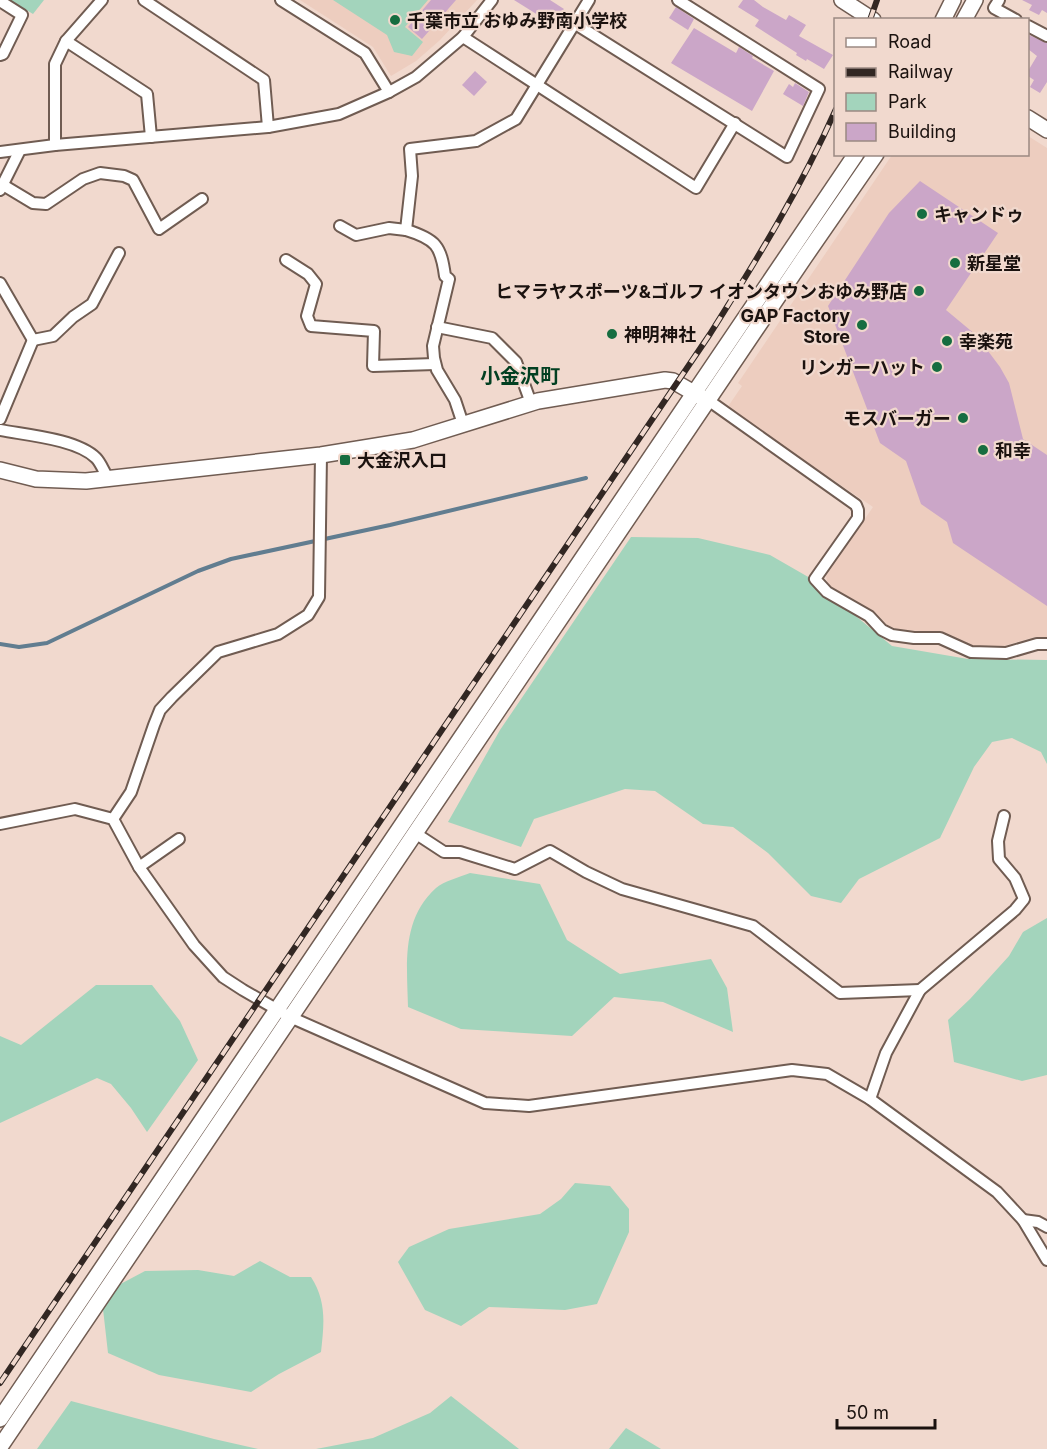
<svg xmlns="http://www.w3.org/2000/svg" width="1047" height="1449" font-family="Inter,'Noto Sans JP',sans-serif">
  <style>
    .built { fill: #edcdbf }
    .green { fill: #a3d4bc }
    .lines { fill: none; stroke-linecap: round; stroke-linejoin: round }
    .stream { stroke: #617d90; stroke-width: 4 }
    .building { fill: #cba6c8 }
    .street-casing { stroke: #705c52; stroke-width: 14 }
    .secondary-casing { stroke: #705c52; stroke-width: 18 }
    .street { stroke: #fff; stroke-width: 10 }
    .secondary { stroke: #fff; stroke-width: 15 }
    .rail-casing { stroke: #322723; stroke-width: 6 }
    .rail { stroke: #f1d9ce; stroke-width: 4; stroke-dasharray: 11; stroke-linecap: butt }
    .poi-dot { fill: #166d40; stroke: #f1d9ce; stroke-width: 2 }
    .labels { text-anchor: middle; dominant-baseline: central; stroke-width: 4.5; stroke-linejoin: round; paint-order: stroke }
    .poi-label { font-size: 18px; font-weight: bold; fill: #1b120f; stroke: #f1d9ce; text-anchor: start }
    .neighbourhood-label { font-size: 20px; font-weight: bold; fill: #024022; stroke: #f1d9ce }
  </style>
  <rect width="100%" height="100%" fill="#f1d9ce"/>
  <g class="built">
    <path d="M300 0H477L440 40 416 61 391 76 373 47Z"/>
    <path d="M1028 136 1047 148V638L1035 637 1003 646H974L941 632 902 630 888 626 877 614 828 585 826 576 873 507 727 408 742 386 738 383 892 155 1028 154Z"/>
  </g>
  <g class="green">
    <path d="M10 0H44L33 14Z"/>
    <path d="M333 0H428L405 27 423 42 412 56 394 52 387 35Z"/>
    <path d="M631 537 698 538 770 555 810 578 892 646 968 659 1047 660V764L1041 752 1012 738 992 742 974 767 940 838 859 879 841 903 811 896 768 853 733 827 703 824 655 791 625 789 534 819 521 847 448 822 500 730Z"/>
    <path d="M470 873 540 884 567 940 620 974 711 959 727 988 733 1032 663 1002 614 997 572 1036 461 1029 408 1007C407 964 401 920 436 888 444 881 460 877 470 873Z"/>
    <path d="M1047 918V1075L1022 1081 954 1062 948 1020 970 999 1009 956 1023 932Z"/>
    <path d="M96 985H152L180 1021 198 1060 147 1132 131 1108 111 1084 97 1078 0 1123V1036L21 1045Z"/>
    <path d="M575 1183 610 1186 629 1209V1232L597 1304 565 1310 489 1307 461 1326 425 1310 398 1262 409 1247 449 1229 540 1214 561 1199Z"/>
    <path d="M260 1261 290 1277H311C327 1302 324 1324 321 1352L279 1374 251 1392 159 1375 108 1353 103 1309 113 1288 145 1271 198 1270 234 1276Z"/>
    <path d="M451 1396 519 1449H316L373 1438 430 1413Z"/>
    <path d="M71 1401 214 1439 258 1449H37Z"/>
    <path d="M626 1428 661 1449H609Z"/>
  </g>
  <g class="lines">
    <path class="stream" d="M0 644 19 647 47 643 198 571 231 559 390 525 586 478"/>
  </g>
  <g class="building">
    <path d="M431 0H456L422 39 408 27Z"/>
    <path d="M514 0H550L564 9 554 25Z"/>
    <path d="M743 0H754L763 7 786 20 789 15 806 25 799 36 833 55 824 69 807 59 806 61 796 55 797 53 755 26 759 20 738 7Z"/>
    <path d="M1022 0H1047V13L1042 10 1039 15 1029 10 1032 5Z"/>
    <path d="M676 7 694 19 688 30 669 18Z"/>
    <path d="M694 28 736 53 739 47 753 56 752 58 774 71 752 111 671 63Z"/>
    <path d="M1029 35 1047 43V82L1040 93 1030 87 1034 80 1028 76V71L1037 56 1028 49Z"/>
    <path d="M475 71 487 82 474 96 462 85Z"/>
    <path d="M795 83 809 92 803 106 783 94 789 84 793 87Z"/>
    <path d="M920 181 998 233 946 310 976 335 1000 367 1009 383 1023 439 1047 455V606L953 543 947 522 921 504 906 461 880 443 828 306 889 213Z"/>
  </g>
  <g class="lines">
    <defs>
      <g id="street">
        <path d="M144 0 264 80 268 127"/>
        <path d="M281 0 365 53 389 92"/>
        <path d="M999 0 994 8 1016 20"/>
        <path d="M0 1 22 15 3 54 0 55"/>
        <path d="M574 23 787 157 819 89 678 0"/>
        <path d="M1028 26 1047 36"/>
        <path d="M463 37 696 188 735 123"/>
        <path d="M66 41 147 94 151 137"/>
        <path d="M55 145V64L66 41 102 0"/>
        <path d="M0 152 55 145 268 127 339 114 389 92 416 77 463 37 492 0"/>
        <path d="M3 185 33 203 46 204 83 179 100 173 124 176 133 180 159 229 202 199"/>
        <path d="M0 190 20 150"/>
        <path d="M340 226 356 235 389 228 406 230 412 176 410 149 476 141 516 119 589 0"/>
        <path d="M406 230C436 239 441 246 445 276L449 279 433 346 434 358 437 370 455 400 463 424"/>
        <path d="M286 260 308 274 316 284 307 316 311 326 374 331 373 366 435 364"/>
        <path d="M0 283 33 340"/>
        <path d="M437 327 492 338 516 362 531 403"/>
        <path d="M33 340 53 336 73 317 92 304 119 253"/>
        <path d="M708 400 856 505 858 510V518L815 579 827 592 869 616 882 630 892 635 914 638H940L971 652 1006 653 1037 644H1047"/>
        <path d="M0 419 33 340"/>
        <path d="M0 430C26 435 77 439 96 458 101 463 104 472 108 478"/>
        <path d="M113 819 131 792 154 725 160 710 172 697 218 652 278 634 308 615 319 597 321 455"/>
        <path d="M0 824 75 809 113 819 139 867 194 945 223 977 243 990 290 1017 485 1103 529 1106 792 1070 827 1074 870 1099 997 1192 1023 1220 1047 1260"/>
        <path d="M415 833 444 852H460L515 869 550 851 586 872 622 889 753 926 840 993 920 990"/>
        <path d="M139 867 179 839"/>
        <path d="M870 1099 886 1053 920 990 1015 910 1024 899 1015 878 999 859 998 841 1004 816"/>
        <path d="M1023 1220 1038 1222 1047 1227"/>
      </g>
      <g id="secondary">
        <path d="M842 0 873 20"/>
        <path d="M943 20 953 0"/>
        <path d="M964 20 975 0"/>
        <path d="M1028 118 1047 130"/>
        <path d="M0 470 36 479 86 481 321 455 413 440 538 401 665 380 673 381 701 397"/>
        <path d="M0 1419 856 154"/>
        <path d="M0 1447 804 258 876 154"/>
      </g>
    </defs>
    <use href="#street" class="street-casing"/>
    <use href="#secondary" class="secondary-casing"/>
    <use href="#street" class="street"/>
    <use href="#secondary" class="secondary"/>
    <defs>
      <g id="rail">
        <path d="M870 20 877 0"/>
        <path d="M0 1383 710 334C756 261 801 188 836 109"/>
      </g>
    </defs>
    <use href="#rail" class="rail-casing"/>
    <use href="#rail" class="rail"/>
  </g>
  <g class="poi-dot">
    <circle cx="395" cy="20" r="6"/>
    <circle cx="922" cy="214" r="6"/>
    <circle cx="955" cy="263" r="6"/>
    <circle cx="919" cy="291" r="6"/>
    <circle cx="862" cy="325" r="6"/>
    <circle cx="612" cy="334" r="6"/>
    <circle cx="947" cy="341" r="6"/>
    <circle cx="937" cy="367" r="6"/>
    <circle cx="963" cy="418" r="6"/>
    <circle cx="983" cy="450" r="6"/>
    <rect x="339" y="454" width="12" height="12" rx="3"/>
  </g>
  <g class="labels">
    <g class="poi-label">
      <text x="407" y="20">千葉市立 おゆみ野南小学校</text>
      <text x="934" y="214">キャンドゥ</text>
      <text x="967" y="263">新星堂</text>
      <text x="907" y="291" text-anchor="end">ヒマラヤスポーツ&amp;ゴルフ イオンタウンおゆみ野店</text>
      <text x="850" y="315" text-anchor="end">GAP Factory<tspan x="850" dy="21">Store</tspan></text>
      <text x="624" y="334">神明神社</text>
      <text x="959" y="341">幸楽苑</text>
      <text x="925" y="367" text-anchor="end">リンガーハット</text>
      <text x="951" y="418" text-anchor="end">モスバーガー</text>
      <text x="995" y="450">和幸</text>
      <text x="357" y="460">大金沢入口</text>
    </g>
    <g class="neighbourhood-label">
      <text x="520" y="376">小金沢町</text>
    </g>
  </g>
  <rect x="834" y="18" width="195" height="138" fill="#f1d9ce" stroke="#9b8982" stroke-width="1.5"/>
  <rect x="846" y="38" width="30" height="9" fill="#ffffff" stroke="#9b8982" stroke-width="1.5"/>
  <text x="888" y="48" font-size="18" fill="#1b120f">Road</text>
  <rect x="846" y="68" width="30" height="9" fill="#322723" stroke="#9b8982" stroke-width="1.5"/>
  <text x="888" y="78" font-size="18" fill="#1b120f">Railway</text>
  <rect x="846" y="93" width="30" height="18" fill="#a3d4bc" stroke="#9b8982" stroke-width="1.5"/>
  <text x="888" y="108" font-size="18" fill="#1b120f">Park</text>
  <rect x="846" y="123" width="30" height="18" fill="#cba6c8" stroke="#9b8982" stroke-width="1.5"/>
  <text x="888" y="138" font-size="18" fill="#1b120f">Building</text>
  <path d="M837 1419v9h98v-9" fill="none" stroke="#1b120f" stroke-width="3"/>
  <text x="846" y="1419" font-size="18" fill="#1b120f" stroke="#f1d9ce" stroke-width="4.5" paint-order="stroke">50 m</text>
</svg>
